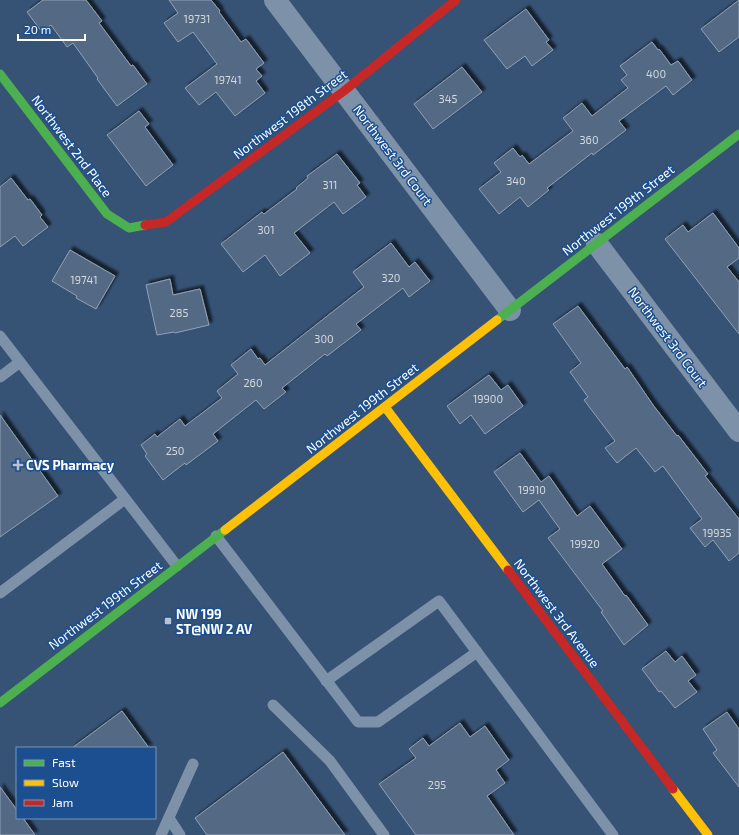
<svg xmlns="http://www.w3.org/2000/svg" width="739" height="835" font-family="'Exo 2',sans-serif">
  <style>
    .building { fill: #526984; stroke: #92a2b6; filter: url(#shadow) }
    .lines { fill: none; stroke-linecap: round; stroke-linejoin: round }
    .lane { stroke: #7d92a8; stroke-width: 11 }
    .street { stroke: #7d92a8; stroke-width: 22 }
    .fast { stroke: #4caf50; stroke-width: 9 }
    .slow { stroke: #ffc107; stroke-width: 9 }
    .jam { stroke: #c62828; stroke-width: 9 }
    .poi-dot { fill: #b9c2ce; stroke: #1b4f8f; stroke-width: 1.5 }
    .labels { text-anchor: middle; dominant-baseline: central; stroke-width: 3; stroke-linejoin: round; paint-order: stroke }
    .number-label { font-size: 11px; fill: #d4dae0 }
    .street-label { font-size: 13px; fill: #fff; stroke: #1b4f8f }
    .poi-label { font-size: 13px; font-weight: bold; fill: #fff; stroke: #1b4f8f; text-anchor: start }
  </style>
  <defs>
    <filter id="shadow"><feDropShadow dx="3.5" dy="-3.5" stdDeviation="1" flood-color="#0009"/></filter>
  </defs>
  <rect width="100%" height="100%" fill="#365274"/>
  <g class="building">
    <path d="M43 0H86L102 21 99 23 131 66 133 65 147 84 117 106 97 79 98 78 73 43 67 47 51 25 42 32 27 12Z"/>
    <path d="M169 0H211L220 11 219 12 241 42 246 39 264 63 256 69 262 76 256 81 265 93 235 116 216 92 199 105 185 88 217 64 193 32 178 42 164 23 178 13Z"/>
    <path d="M739 0V37L719 52 701 29Z"/>
    <path d="M526 9 549 40 546 42 553 50 532 66 525 56 507 69 484 40Z"/>
    <path d="M652 42 658 50 659 49 671 65 678 61 692 80 673 95 666 86 619 121 626 130 593 155 592 153 547 188 549 190 528 207 520 197 499 214 479 189 501 172 494 163 513 148 520 157 522 155 529 164 573 131 563 118 582 103 592 116 628 88 621 80 627 75 620 66Z"/>
    <path d="M462 67 482 92 433 129 414 104Z"/>
    <path d="M139 111 149 124 145 127 173 165 146 186 107 135Z"/>
    <path d="M337 154 360 183 357 185 366 197 343 214 334 202 294 233 310 253 280 276 265 255 243 272 221 244 262 212 264 214 297 189 296 188 308 178 307 176Z"/>
    <path d="M11 178 28 200 30 199 42 215 40 217 48 227 23 246 15 236 0 247V187Z"/>
    <path d="M713 213 739 248V258L727 267 739 282V334L665 239 683 225 688 232Z"/>
    <path d="M391 243 409 267 415 262 430 281 409 297 403 288 356 324 361 330 327 356 325 354 282 388 286 392 264 409 256 400 213 434 218 441 186 465 185 463 163 480 145 456 147 454 141 445 155 434 157 437 180 419 185 426 222 398 217 391 238 374 231 365 251 349 258 359 260 358 265 365 364 287 353 272Z"/>
    <path d="M70 250 115 276 96 309 76 298 77 296 52 281Z"/>
    <path d="M170 279 173 295 200 289 209 325 175 333 174 332 157 335 146 285Z"/>
    <path d="M578 306 625 369 627 367 653 405 677 436 678 435 708 474 705 476 739 519V553L729 561 713 540 705 547 690 528 702 519 663 466 655 472 636 448 617 463 605 448 615 441 584 400 588 397 570 372 581 363 553 324Z"/>
    <path d="M489 375 501 390 508 385 523 406 485 434 471 415 460 424 447 406Z"/>
    <path d="M0 415 58 496 0 537Z"/>
    <path d="M520 453 541 482 549 476 577 516 590 506 622 549 602 564 625 596 626 595 648 625 624 645 601 612 603 611 548 538 560 529 539 500 523 512 494 472Z"/>
    <path d="M666 651 675 662 682 656 696 675 688 681 697 692 675 708 661 691 659 692 642 669Z"/>
    <path d="M122 711 149 748H72Z"/>
    <path d="M727 712 739 729V787L713 753 717 750 703 729Z"/>
    <path d="M460 723 470 737 485 726 509 760 496 770 505 783 487 796 514 835H416L379 784 416 758 409 749 423 738 429 746Z"/>
    <path d="M283 752 345 835H207L195 818Z"/>
    <path d="M0 787 17 810V818H23L35 835H0Z"/>
  </g>
  <g class="lines">
    <g class="lane">
      <path d="M0 336 177 566"/>
      <path d="M0 377 20 362"/>
      <path d="M216 536 358 722H378L477 652"/>
      <path d="M0 593 125 499"/>
      <path d="M326 681 439 601 613 835"/>
      <path d="M273 705 330 761 384 835"/>
      <path d="M169 818 180 835"/>
      <path d="M161 835 193 764"/>
    </g>
    <g class="street">
      <path d="M275 0 510 310"/>
      <path d="M597 244 739 431"/>
    </g>
    <g class="fast">
      <path d="M0 74 107 214 129 228 145 225"/>
      <path d="M497 320 739 134"/>
      <path d="M0 703 225 530"/>
    </g>
    <g class="slow">
      <path d="M385 407 508 570"/>
      <path d="M225 530 497 320"/>
      <path d="M673 789 708 835"/>
    </g>
    <g class="jam">
      <path d="M145 225 166 222 344 91 456 0"/>
      <path d="M508 570 673 789"/>
    </g>
  </g>
  <g class="poi-dot">
    <path d="M16 459h4v4h4v4h-4v4h-4v-4h-4v-4h4z"/>
    <rect x="164" y="617" width="8" height="8" rx="2"/>
  </g>
  <g class="labels">
    <g class="number-label">
      <text x="197" y="18">19731</text>
      <text x="656" y="73">400</text>
      <text x="228" y="79">19741</text>
      <text x="448" y="98">345</text>
      <text x="589" y="139">360</text>
      <text x="516" y="180">340</text>
      <text x="330" y="184">311</text>
      <text x="266" y="229">301</text>
      <text x="391" y="277">320</text>
      <text x="84" y="279">19741</text>
      <text x="179" y="312">285</text>
      <text x="324" y="338">300</text>
      <text x="253" y="382">260</text>
      <text x="488" y="398">19900</text>
      <text x="175" y="450">250</text>
      <text x="532" y="489">19910</text>
      <text x="717" y="532">19935</text>
      <text x="585" y="543">19920</text>
      <text x="437" y="784">295</text>
    </g>
    <g class="street-label">
      <text transform="translate(290 114) rotate(-37)">Northwest 198th Street</text>
      <text transform="translate(72 146) rotate(53)">Northwest 2nd Place</text>
      <text transform="translate(393 155) rotate(53)">Northwest 3rd Court</text>
      <text transform="translate(618 210) rotate(-38)">Northwest 199th Street</text>
      <text transform="translate(668 337) rotate(53)">Northwest 3rd Court</text>
      <text transform="translate(362 408) rotate(-38)">Northwest 199th Street</text>
      <text transform="translate(105 605) rotate(-37)">Northwest 199th Street</text>
      <text transform="translate(557 613) rotate(53)">Northwest 3rd Avenue</text>
    </g>
    <g class="poi-label">
      <text x="26" y="465">CVS Pharmacy</text>
      <text x="176" y="614">NW 199<tspan x="176" dy="15">ST@NW 2 AV</tspan></text>
    </g>
  </g>
  <rect x="16" y="747" width="140" height="72" fill="#1b4f8f" stroke="#7695bc"/>
  <rect x="24" y="760" width="20" height="6" fill="#4caf50" stroke="#7695bc"/>
  <text x="52" y="767" font-size="12" fill="#ffffff">Fast</text>
  <rect x="24" y="780" width="20" height="6" fill="#ffc107" stroke="#7695bc"/>
  <text x="52" y="787" font-size="12" fill="#ffffff">Slow</text>
  <rect x="24" y="800" width="20" height="6" fill="#c62828" stroke="#7695bc"/>
  <text x="52" y="807" font-size="12" fill="#ffffff">Jam</text>
  <path d="M18 34v6h67v-6" fill="none" stroke="#ffffff" stroke-width="2"/>
  <text x="24" y="34" font-size="12" fill="#ffffff" stroke="#1b4f8f" stroke-width="3" paint-order="stroke">20 m</text>
</svg>
